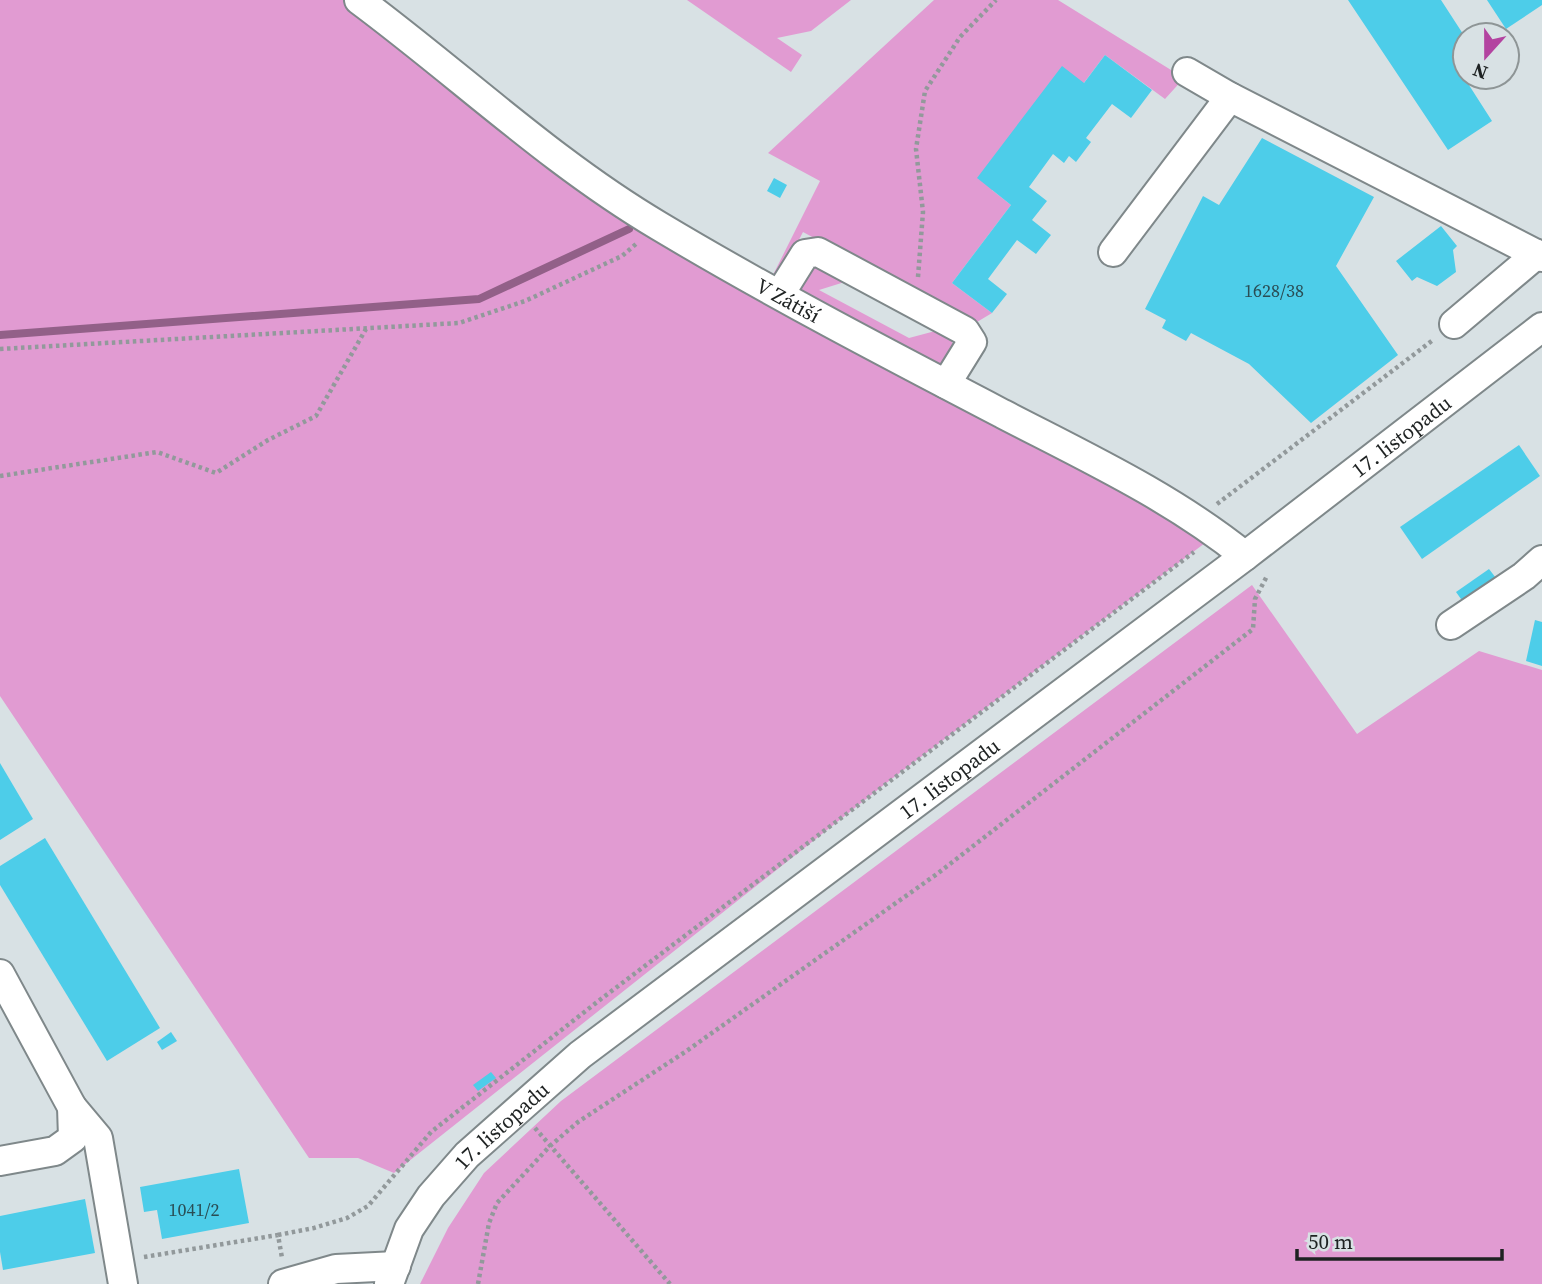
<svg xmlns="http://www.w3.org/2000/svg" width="1542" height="1284" font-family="'Source Serif 4',serif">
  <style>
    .green { fill: #e19bd2 }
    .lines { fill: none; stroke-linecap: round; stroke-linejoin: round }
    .stream { stroke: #926088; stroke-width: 8 }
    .building { fill: #4dcde9 }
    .minor-casing { stroke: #7f888a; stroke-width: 32 }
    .path { stroke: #92999b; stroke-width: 4.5; stroke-dasharray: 3.5 3.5; stroke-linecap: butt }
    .minor { stroke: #fff; stroke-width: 28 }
    .labels { text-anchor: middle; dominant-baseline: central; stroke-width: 6; stroke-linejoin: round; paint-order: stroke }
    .number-label { font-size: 18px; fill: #2a4d54 }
    .street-label { font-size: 21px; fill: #1e2222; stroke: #d8e1e4 }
  </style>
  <rect width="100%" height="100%" fill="#d8e1e4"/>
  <g class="green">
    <path d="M0 0H357L668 223 771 279 820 181 768 153 934 0H1058L1184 78 1165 99 1105 55 1058 117 1051 113 992 190 1011 205 952 283 992 313 977 322 967 320 803 232 782 273 818 267 851 280 819 290 909 338 939 330 950 336 953 345 955 384 1209 540 885 784 394 1173 358 1158H309L0 696Z"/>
    <path d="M687 0H851L811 31 777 38 802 55 791 72Z"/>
    <path d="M1252 585 1357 734 1479 651 1542 670V1284H420L448 1228 484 1173 561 1101Z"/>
  </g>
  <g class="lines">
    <path class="stream" d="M0 335 479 299 629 229"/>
  </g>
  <g class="building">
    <path d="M1348 0H1441L1465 37V77H1474L1467 82 1492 121 1448 150Z"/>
    <path d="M1487 0H1542V5L1506 29Z"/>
    <path d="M1105 55 1152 90 1131 118 1112 104 1086 138 1091 142 1076 162 1069 156 1064 163 1053 154 1029 187 1047 201 1032 220 1051 235 1036 254 1017 240 988 279 1007 294 992 313 952 283 1011 205 977 178 1062 66 1084 83Z"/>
    <path d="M1262 138 1374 197 1336 266 1398 355 1311 423 1249 364 1191 333 1186 341 1162 328 1166 320 1145 309 1203 196 1219 205Z"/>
    <path d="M774 178 787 185 780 198 767 191Z"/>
    <path d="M1441 226 1457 246 1453 250 1456 272 1437 286 1417 277 1412 281 1396 261Z"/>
    <path d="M1519 445 1540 476 1422 559 1400 527Z"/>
    <path d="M1489 569 1499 582 1466 606 1456 592Z"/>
    <path d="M1535 620 1542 622V666L1526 661Z"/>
    <path d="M0 763 33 819 0 840Z"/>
    <path d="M45 838 160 1028 107 1061 0 885V866Z"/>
    <path d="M171 1032 177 1041 162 1050 157 1042Z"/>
    <path d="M491 1072 496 1078 478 1091 473 1085Z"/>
    <path d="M239 1169 249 1223 162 1239 157 1210 144 1212 140 1187Z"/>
    <path d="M85 1199 95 1253 3 1270 0 1252V1216Z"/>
  </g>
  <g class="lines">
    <defs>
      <g id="minor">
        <path id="s1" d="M359 0C460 75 551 162 659 226 771 293 888 354 1003 414 1086 457 1172 497 1245 556"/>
        <path d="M1187 72 1230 97 1542 257"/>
        <path d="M1113 252 1230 97"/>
        <path d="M780 294 805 254 818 252 965 331 972 342 946 384"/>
        <path d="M1454 324 1537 254"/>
        <path d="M1451 625 1524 576 1542 560"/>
        <path d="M0 974 72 1107 73 1138 55 1151 0 1161"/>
        <path d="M72 1107 98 1138 123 1284"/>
        <path d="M283 1284 336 1269 396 1266"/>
        <path id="s2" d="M389 1284 409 1229 431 1196 467 1155 580 1055 1245 556 1542 327"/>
      </g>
    </defs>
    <use href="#minor" class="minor-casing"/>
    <g class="path">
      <path d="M918 277 923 212 916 149 925 91 960 37 996 0"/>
      <path d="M0 349 459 323 525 301 622 256 636 244"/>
      <path d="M0 476 157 452 216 473 268 440 316 416 366 329"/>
      <path d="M1217 504 1433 340"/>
      <path d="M535 1128 670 1284"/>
      <path d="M278 1235 314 1228 347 1218 368 1206 431 1132 601 999 1194 552"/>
      <path d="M144 1257 278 1235 282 1258"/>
      <path d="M478 1284 489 1223 497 1203 550 1146 578 1122 685 1052 937 874 1253 629 1255 599 1267 576"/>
    </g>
    <use href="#minor" class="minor"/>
  </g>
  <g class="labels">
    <g class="number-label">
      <text x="1274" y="290">1628/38</text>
      <text x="194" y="1209">1041/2</text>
    </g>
    <g class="street-label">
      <text stroke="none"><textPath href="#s1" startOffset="525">V Zátiší</textPath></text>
      <text stroke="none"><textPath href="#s2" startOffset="1332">17. listopadu</textPath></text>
      <text stroke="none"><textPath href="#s2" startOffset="765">17. listopadu</textPath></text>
      <text stroke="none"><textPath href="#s2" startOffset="198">17. listopadu</textPath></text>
    </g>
  </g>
  <g transform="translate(1486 56) rotate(201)"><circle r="33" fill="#d8e1e4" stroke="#8e9596" stroke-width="2"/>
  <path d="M0-5L12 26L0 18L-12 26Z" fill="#b343a0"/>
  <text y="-10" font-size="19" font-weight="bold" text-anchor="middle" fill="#1e2222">N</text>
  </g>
  <path d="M1297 1249v10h205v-10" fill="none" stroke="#1e2222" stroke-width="3.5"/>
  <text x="1308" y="1249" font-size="21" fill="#1e2222" stroke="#d8e1e4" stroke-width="5" paint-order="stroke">50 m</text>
</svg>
